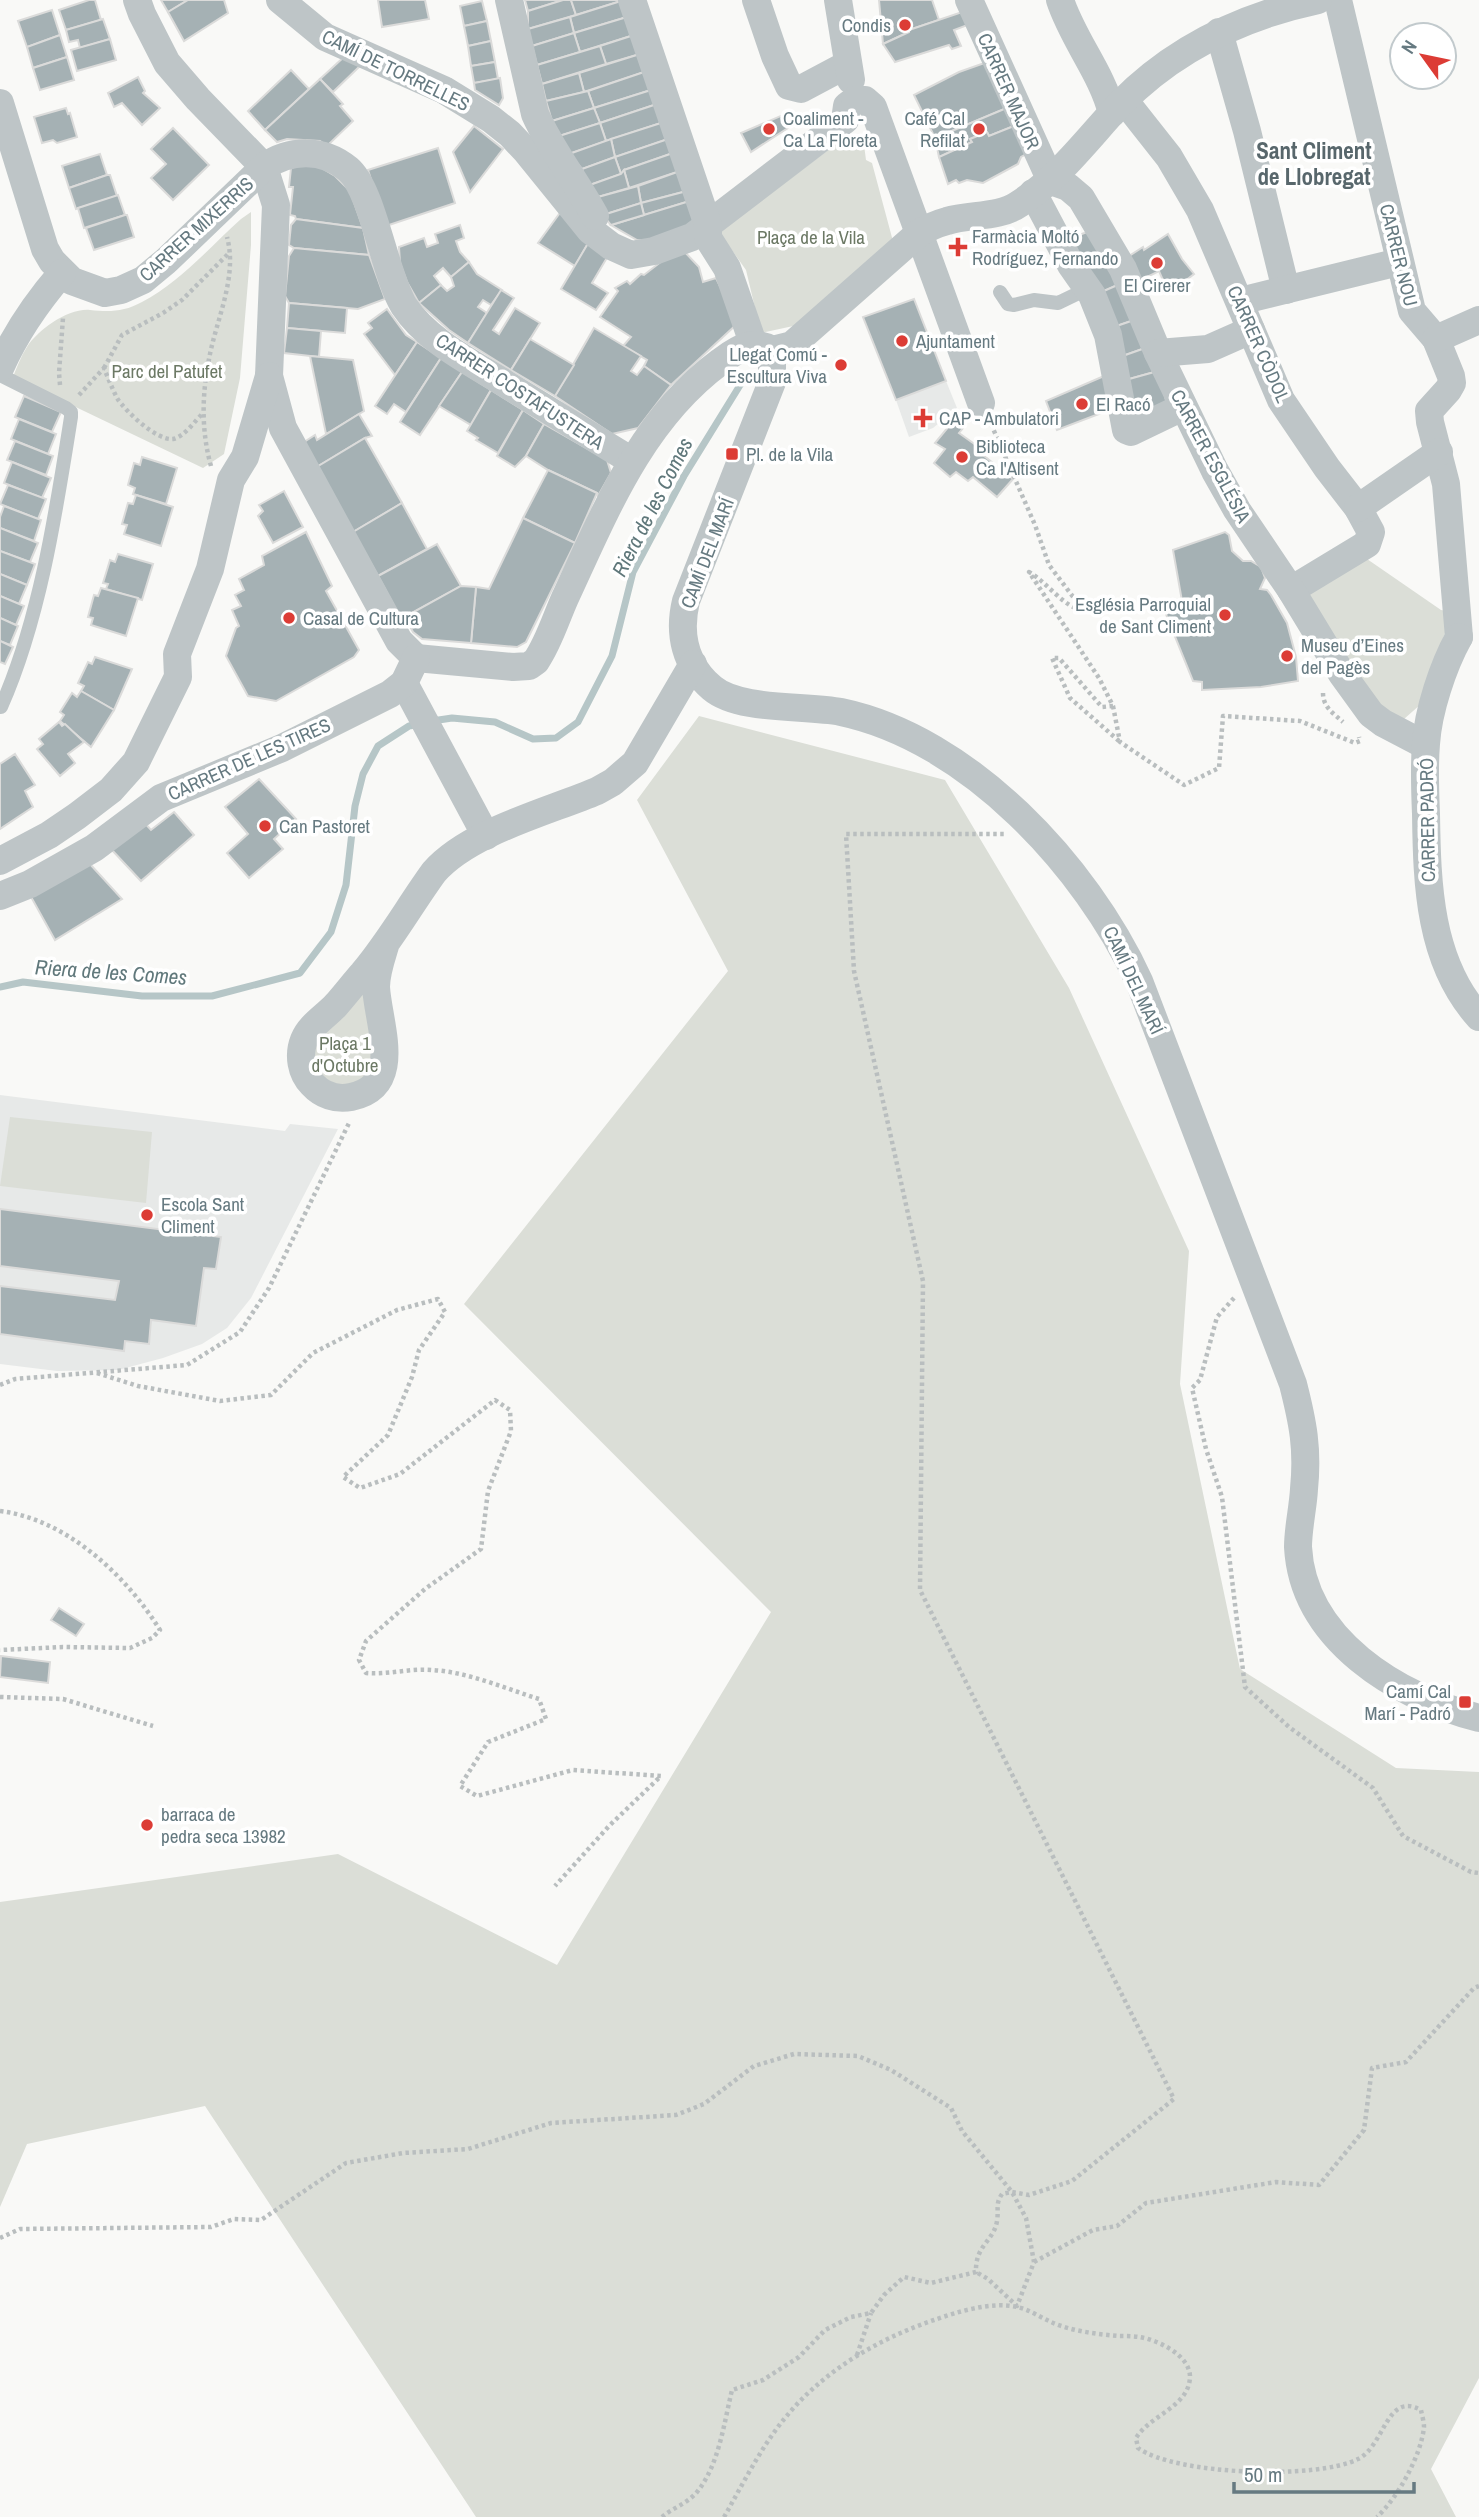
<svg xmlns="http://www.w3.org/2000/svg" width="1479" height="2517" font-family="'Archivo Narrow',sans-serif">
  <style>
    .built { fill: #e7e9e8 }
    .green { fill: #dbded7 }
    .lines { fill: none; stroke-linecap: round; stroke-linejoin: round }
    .stream { stroke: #b6c6c7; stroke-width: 7 }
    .building { fill: #a5b1b4; stroke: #dbdbda; stroke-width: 2 }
    .path { stroke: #b9bebf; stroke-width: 4.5; stroke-dasharray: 3.5 3.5; stroke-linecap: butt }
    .lane { stroke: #bec5c7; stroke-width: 14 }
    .street { stroke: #bec5c7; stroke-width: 28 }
    .poi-dot { fill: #dc3c35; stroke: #fff; stroke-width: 2.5 }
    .labels { text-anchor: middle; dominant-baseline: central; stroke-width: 7; stroke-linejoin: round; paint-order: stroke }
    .poi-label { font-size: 19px; fill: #667a81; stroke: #fff; text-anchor: start }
    .street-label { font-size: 19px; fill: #667a81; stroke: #fff }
    .park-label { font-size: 19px; fill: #6c7965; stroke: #fff }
    .water-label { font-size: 21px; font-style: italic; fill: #60787b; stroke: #fff }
    .quarter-label { font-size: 23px; font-weight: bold; fill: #58676c; stroke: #fff }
  </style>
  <rect width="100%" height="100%" fill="#f9f9f7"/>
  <g class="built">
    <path d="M946 381 957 408 933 428 909 437 896 400Z"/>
    <path d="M0 1095 285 1131 290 1124 338 1129 251 1298 227 1328 202 1344 163 1358 118 1370 57 1371 0 1364Z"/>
  </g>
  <g class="green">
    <path d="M850 138 855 139 864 145 866 160 872 163 894 245 798 325 761 333 746 270 719 232 839 142Z"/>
    <path d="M251 212V245L240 378 224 454 203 468 13 377C17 367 21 356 27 347 38 330 68 308 90 310 109 312 124 312 142 302 180 282 209 248 241 219Z"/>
    <path d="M1367 559 1441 610 1447 611 1448 624 1421 704 1404 719 1379 707 1309 600 1310 588Z"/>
    <path d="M699 716 945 780 1069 988 1189 1251 1180 1384 1240 1669 1396 1768 1479 1772V2378L1431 2469 1456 2517H476L205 2106 27 2144 0 2207V1902L338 1854 557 1965 771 1612 464 1304 728 971 637 800Z"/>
    <path d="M363 983 375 1071 348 1090 318 1078 311 1047Z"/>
    <path d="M10 1117 152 1132 146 1203 0 1186Z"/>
  </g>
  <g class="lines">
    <g class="stream">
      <path d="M432 721 452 718 495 722 533 739 556 738 578 722 612 656 633 572 684 476 742 382"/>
      <path d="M0 987 23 982 142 996H212L300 973 331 932 346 885 355 806 363 774 378 746 409 726 420 724"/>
    </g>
  </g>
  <g class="building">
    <path d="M89 0H95L101 20 66 30 59 10Z"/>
    <path d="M161 0H188L168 12Z"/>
    <path d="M188 0H224L228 13 184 41 168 12Z"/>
    <path d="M378 0H425L429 19 382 27Z"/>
    <path d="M525 0H563L528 11Z"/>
    <path d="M563 0H571L576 15 528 29V11Z"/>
    <path d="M571 0H621V1L576 15Z"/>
    <path d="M879 0H932L939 20 909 30V32L883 44Z"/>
    <path d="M482 1 487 21 464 26 460 6Z"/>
    <path d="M621 1 627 17 574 33 570 17Z"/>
    <path d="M52 10 60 35 27 47 18 21Z"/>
    <path d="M968 10 973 23 954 30 961 46 952 49 949 45 895 62 883 44 909 32V30Z"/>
    <path d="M570 17 574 33 532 46 528 29Z"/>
    <path d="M627 17 634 35 580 52 574 33Z"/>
    <path d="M103 19 110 39 80 48 78 40 69 42 66 30Z"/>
    <path d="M487 21 491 41 468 46 464 26Z"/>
    <path d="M574 33 580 52 537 65 532 46Z"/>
    <path d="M60 35 67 57 33 68 27 47Z"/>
    <path d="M634 35 640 54 606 64 600 46Z"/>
    <path d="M110 39 116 60 77 71 71 50Z"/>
    <path d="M491 41 495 62 471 66 468 46Z"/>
    <path d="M600 46 606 64 542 84 537 65Z"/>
    <path d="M640 54 647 71 584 92 579 73Z"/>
    <path d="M345 56 362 64 333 92 320 79Z"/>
    <path d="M67 57 74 80 40 90 33 68Z"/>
    <path d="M990 61 1009 107 935 138 914 95 959 72Z"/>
    <path d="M495 62 498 79 474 83 471 66Z"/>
    <path d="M291 70 309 89 265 130 248 111Z"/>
    <path d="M647 71 651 90 594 108 588 91Z"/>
    <path d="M579 73 584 92 546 101 542 84Z"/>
    <path d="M138 77 145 91 143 93 160 108 142 125 122 103 114 107 108 93Z"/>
    <path d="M500 78 503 98 499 105 475 90 474 83Z"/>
    <path d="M320 79 343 104 340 106 353 121 327 146 320 141 287 139 277 142 265 130Z"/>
    <path d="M651 90 657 104 600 123 594 108Z"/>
    <path d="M588 91 594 108 552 121 546 101Z"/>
    <path d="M657 104 664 122 606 141 600 123Z"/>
    <path d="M1009 107 1019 124 989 136 987 132 970 139 972 142 939 157 935 138Z"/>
    <path d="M66 108 68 114 70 113 77 137 57 143 53 140 42 143 34 117Z"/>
    <path d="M594 108 600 123 556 137 552 121Z"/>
    <path d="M790 112 794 124 751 152 741 133Z"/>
    <path d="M664 122 668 139 615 157 611 139Z"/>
    <path d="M600 123 606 141 569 154 556 137Z"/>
    <path d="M1019 124 1030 152 1021 157 1018 164 983 183 967 180 959 183 956 180 948 184 939 157 972 142 970 139 987 132 989 136Z"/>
    <path d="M474 126 503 149 470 192 453 152Z"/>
    <path d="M173 128 209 165 173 200 151 178 166 164 151 149Z"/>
    <path d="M611 139 615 157 582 169 569 154Z"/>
    <path d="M668 139 673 153 624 170 621 174 615 157Z"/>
    <path d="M438 148 455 203 386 226 368 170Z"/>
    <path d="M673 153 680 171 629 188 624 170Z"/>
    <path d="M100 154 107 175 69 188 62 166Z"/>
    <path d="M615 157 621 174 587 186 582 169Z"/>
    <path d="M306 163 320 167 335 176 350 191 363 228 296 219 295 216 290 215 293 187H289L291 168Z"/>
    <path d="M624 170 629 188 598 197 587 186 621 174Z"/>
    <path d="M680 171 687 191 641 203 638 186Z"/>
    <path d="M107 175H110L117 196 76 209 69 188Z"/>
    <path d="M638 186 641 203 603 215 598 197Z"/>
    <path d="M687 191 693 200 644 215 641 203Z"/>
    <path d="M118 195 125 215 84 228 78 208Z"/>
    <path d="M693 200 701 226 652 241 637 240 611 225Z"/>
    <path d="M641 203 644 215 611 225 603 215Z"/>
    <path d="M562 210 590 240 575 266 538 243Z"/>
    <path d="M125 215H127L134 237 94 250 86 228Z"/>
    <path d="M296 219 363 228 369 255 294 248 289 245 291 225Z"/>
    <path d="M460 225 464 238 456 241 460 252 469 262 451 277 443 268 434 276 441 285 419 303 407 282 400 263 399 247 424 238 427 247 438 243 435 234Z"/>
    <path d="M1092 230 1109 254 1083 267 1064 241Z"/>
    <path d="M1168 234 1182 259 1194 274 1172 291 1165 285 1159 271 1139 281 1126 258 1143 247 1144 250Z"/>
    <path d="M590 240 608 256 592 283 608 293 596 310 561 289Z"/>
    <path d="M680 247 699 267 703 282 716 278 738 323 671 385 644 366 647 360 623 346 631 337 600 317 618 291 615 288 627 281 630 284 641 274 644 275Z"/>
    <path d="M294 248 369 255 385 299 358 309 289 303 285 296 289 256Z"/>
    <path d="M1109 254 1122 283 1097 294 1083 267Z"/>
    <path d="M469 262 477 274 502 290 491 305 483 300 478 307 487 313 468 343 449 330 419 303 441 285 447 291 454 286 451 277Z"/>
    <path d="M1122 283 1137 319 1108 329 1097 294Z"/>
    <path d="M501 290 514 298 493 330 499 334 515 308 540 323 511 370 468 343Z"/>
    <path d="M914 299 946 381 896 400 863 317Z"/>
    <path d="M289 303 347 308 345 333 287 328Z"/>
    <path d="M387 309 406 335 417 342 395 375 364 334 372 328 368 323Z"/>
    <path d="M1137 319 1148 347 1117 358 1108 329Z"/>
    <path d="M287 328 321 331 319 357 284 353Z"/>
    <path d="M594 328 641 356 631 371 637 375 644 366 671 385 638 428 612 434 555 396Z"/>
    <path d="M530 339 574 365 555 396 511 370Z"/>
    <path d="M417 342 441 358 406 412 394 404 387 414 375 406Z"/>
    <path d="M1148 347 1158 371 1122 381 1117 358Z"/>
    <path d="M310 356 353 360 364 411 326 434Z"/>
    <path d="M441 358 462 372 420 435 400 422Z"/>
    <path d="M1158 371 1169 411 1131 424 1122 381Z"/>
    <path d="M462 372 491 390 471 425 439 406Z"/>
    <path d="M1111 373 1117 407 1057 430 1046 401Z"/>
    <path d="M491 390 523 410 498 453 476 440 478 438 467 431Z"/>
    <path d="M24 396 61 412 52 432 15 417Z"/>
    <path d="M523 410 544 424 526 456 515 467 497 456Z"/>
    <path d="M359 414 372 436 365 438 315 468 301 444 315 435 317 440Z"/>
    <path d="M19 419 56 434 48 454 11 439Z"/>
    <path d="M954 420 963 428 959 433 980 448 978 451 1013 479 997 497 973 477 968 481 956 472 950 477 934 463 945 449 935 443Z"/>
    <path d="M544 424 607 460 611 473 598 496 597 493 548 470 526 456Z"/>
    <path d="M365 438 402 503 353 532 315 468Z"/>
    <path d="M15 441 53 456 46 475 7 460Z"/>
    <path d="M142 457 177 468 166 504 133 494 135 488 128 485 134 463 140 465Z"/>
    <path d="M12 462 51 478 42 498 4 483Z"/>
    <path d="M548 470 597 493 575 543 523 518Z"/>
    <path d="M8 485 46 499 38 519 0 504Z"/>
    <path d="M284 491 303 527 273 543 258 516 263 511 259 505Z"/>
    <path d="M136 495 173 507 161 546 124 534 127 525 122 524 128 503 133 504Z"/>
    <path d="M402 503 427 549 378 576 353 532Z"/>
    <path d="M4 506 41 520 34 541 0 528V517Z"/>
    <path d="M523 518 575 543 526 642 517 647 471 643 476 587 489 589Z"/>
    <path d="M0 528 38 543 30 562 0 551Z"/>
    <path d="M306 532 332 586 326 591 359 650 354 657 276 701 248 696 226 656 236 628 239 626 232 610 241 606 235 595 244 590 239 579 264 565 262 556Z"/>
    <path d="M1225 532 1229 535 1232 551 1243 561H1251L1261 567 1265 578 1260 589 1267 590 1271 595 1287 623 1296 657 1298 681 1261 687 1202 690V682L1193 681 1163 607 1182 601 1173 550Z"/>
    <path d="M437 544 461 586 401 619 378 576Z"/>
    <path d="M0 551 35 564 27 585 0 574Z"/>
    <path d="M118 554 153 564 142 600 106 589 108 584 103 583 110 560 115 562Z"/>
    <path d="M0 574 27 585 19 604 0 596Z"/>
    <path d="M461 586 476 587 471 643 422 639 413 632 405 617Z"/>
    <path d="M101 588 138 598 126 636 91 625 93 618 88 617 94 595 98 596Z"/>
    <path d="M0 596 24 606 16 625 0 618Z"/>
    <path d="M0 618 18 626 10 645 0 641Z"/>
    <path d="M0 641 13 647 5 664 0 662Z"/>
    <path d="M95 657 132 669 114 710 81 691 84 686 78 683 88 662 92 664Z"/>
    <path d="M81 691 114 710 91 747 60 721 64 715 60 712 72 693 77 697Z"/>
    <path d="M59 722 62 726 65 724 84 742 68 754 75 763 60 776 37 749 43 744 39 739Z"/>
    <path d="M15 754 35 785 25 791 33 807 0 829V764Z"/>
    <path d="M259 779 296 819 274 839 283 849 249 878 227 853 248 834 225 807Z"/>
    <path d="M174 812 194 835 141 881 111 849 142 820 151 830Z"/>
    <path d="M89 863 122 899 55 940 30 895Z"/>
    <path d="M0 1209 221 1237 216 1269 204 1268 196 1326 151 1320 149 1344 125 1341 124 1351 0 1334V1286L115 1300 119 1281 0 1266Z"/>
    <path d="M59 1608 84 1624 76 1636 51 1620Z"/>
    <path d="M1 1656 50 1662 48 1683 0 1677Z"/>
  </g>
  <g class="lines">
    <g class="path">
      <path d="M104 368 122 335 163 313 182 300 229 253"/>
      <path d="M60 385 59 373 63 318"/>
      <path d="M79 395 104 368C108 378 112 388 117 398 125 411 157 441 173 439 184 437 195 421 202 414"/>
      <path d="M991 424 1035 525 1049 565 1083 610C1065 609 1046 581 1029 572L1099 678 1113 706 1120 742 1184 785 1219 768 1223 716 1300 721 1355 743 1360 741 1359 737"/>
      <path d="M211 466C201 431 202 394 209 359 216 320 238 277 227 237"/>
      <path d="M1323 693C1323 707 1333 713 1343 722"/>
      <path d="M1113 706 1102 707 1059 658H1052L1070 698 1119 741"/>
      <path d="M1234 1298 1217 1317 1200 1380 1192 1388 1206 1449 1222 1497 1245 1687 1289 1727 1373 1788 1403 1836 1471 1872 1479 1873"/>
      <path d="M97 1373 138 1386 220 1401 271 1395 313 1353 397 1310 438 1299 445 1312 419 1350 412 1377 388 1435 343 1477 360 1488 400 1474 495 1400 510 1410 511 1431 488 1491 481 1549 425 1589 366 1641 359 1660 366 1673C388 1675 410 1668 432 1670 468 1672 504 1688 539 1699L546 1719 488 1742 460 1786 477 1796 573 1770 661 1776 609 1826 555 1886"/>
      <path d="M0 1385 15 1379 187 1365 240 1332 269 1288 350 1121"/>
      <path d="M0 1511C66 1519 126 1575 160 1630L152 1638 130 1648 63 1647 0 1650"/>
      <path d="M0 1697 63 1699 153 1726"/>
      <path d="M0 2238 20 2229 211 2227 234 2219 261 2220 346 2163 403 2153 468 2149 551 2123 676 2115 704 2104 754 2066 794 2054 858 2056 891 2070 951 2108 962 2131 1012 2192 1026 2218 1034 2262 1017 2306 988 2279 976 2272"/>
      <path d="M1034 2262 1093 2230 1117 2226 1146 2203 1276 2182 1319 2185 1364 2130 1372 2068 1406 2062 1474 1988 1479 1986"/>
      <path d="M857 2355 871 2313"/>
      <path d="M662 2517C672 2508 687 2504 697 2492 719 2465 724 2423 732 2390L763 2380 799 2357 825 2330 851 2317 871 2313 884 2295 904 2277 931 2283 976 2272C975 2245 994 2241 997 2221 999 2209 995 2204 1002 2194L1012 2192 1029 2195 1072 2181 1174 2099 920 1590 923 1281 854 971 846 834H1004"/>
      <path d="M724 2517C743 2484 761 2447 785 2418 823 2371 878 2339 934 2320 957 2312 992 2301 1017 2307 1028 2309 1040 2317 1051 2322 1071 2331 1096 2334 1118 2336 1125 2336 1132 2336 1139 2337 1158 2340 1190 2355 1190 2377 1189 2407 1150 2415 1136 2438L1138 2448C1175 2475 1317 2480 1358 2459 1385 2446 1386 2391 1421 2410 1422 2415 1424 2422 1424 2427 1421 2456 1398 2497 1377 2517"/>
    </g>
    <g class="lane">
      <path d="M1000 292 1008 304 1014 305 1034 300 1058 303 1087 289"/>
      <path d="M0 375 66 408 71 412V417C56 512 40 619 1 707"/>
    </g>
    <g class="street">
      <path d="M137 0 142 14 167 63 198 99 264 167 276 205 269 376 283 428 399 641 416 658"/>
      <path d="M280 0 325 37 444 90 491 119 510 134 526 151 590 230 611 246 631 255 654 251 692 237 845 120 847 106 855 100"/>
      <path d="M509 0 535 114C551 150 576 181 595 216"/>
      <path d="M632 0 708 225V238L727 268 753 343"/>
      <path d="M756 0 775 56 789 86 801 89 848 64"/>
      <path d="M838 0 851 80"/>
      <path d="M969 0 1051 181"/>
      <path d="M1060 0C1073 40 1102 73 1112 113"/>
      <path d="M1338 0 1412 311 1436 339 1451 376 1452 383 1448 390 1429 411 1430 422 1446 484 1459 637"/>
      <path d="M1219 32 1247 131 1286 290"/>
      <path d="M855 100H865L873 107 981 403"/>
      <path d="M1124 100 1169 157 1200 210 1281 400 1327 468 1358 508 1371 532 1367 544 1291 590"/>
      <path d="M0 103 45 249 52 261 72 281 105 293 121 290 143 280 166 261 264 167C290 149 323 148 348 169 373 190 384 273 404 306 428 342 473 363 509 386 550 411 591 436 632 461"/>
      <path d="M1051 181 1068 187 1081 198 1123 269 1158 353 1215 471 1237 510 1291 590 1342 674 1371 714 1383 723 1425 745"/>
      <path d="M1033 193 1071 265 1092 295 1108 335 1126 430 1131 432 1183 407"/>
      <path d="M1240 301 1399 262"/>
      <path d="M1436 339 1479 320"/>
      <path d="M772 350V382L686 601C678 634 685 665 712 688 739 711 805 705 841 712 969 739 1086 866 1139 981L1293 1384C1303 1423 1308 1449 1304 1489 1303 1508 1298 1528 1298 1547 1303 1640 1398 1697 1479 1718"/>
      <path d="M772 350 792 345 918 234C927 228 936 224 947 221 970 214 999 218 1019 204 1060 177 1088 138 1121 103 1175 48 1243 16 1318 0"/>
      <path d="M1158 353 1208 349 1251 330"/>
      <path d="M0 368C16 332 36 303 62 273"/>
      <path d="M1358 508 1439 452"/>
      <path d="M1459 637C1443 666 1428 711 1426 744 1424 767 1425 791 1426 814 1427 884 1429 962 1479 1017"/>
      <path d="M416 658 513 667 529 666 536 661C549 642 556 618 565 598 605 512 641 420 720 362 737 350 751 338 772 350"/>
      <path d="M404 683 486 836"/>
      <path d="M0 861 49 835 77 816 111 790 136 762 178 677 177 654 210 569 231 480 245 457 269 376"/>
      <path d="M0 896 30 884 94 848 161 798 282 748 390 694 404 683 416 658"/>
      <path d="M385 946C381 959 376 973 376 987 378 1024 405 1086 351 1097 336 1100 322 1095 312 1084 301 1073 298 1055 304 1040 310 1025 325 1017 336 1005 345 995 354 983 363 973 390 941 410 905 434 872 469 832 547 812 597 791L613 782 635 763 693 664"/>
    </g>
  </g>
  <g class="poi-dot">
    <circle cx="905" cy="25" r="7"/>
    <circle cx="769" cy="129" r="7"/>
    <circle cx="979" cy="129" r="7"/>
    <path d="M954.5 236.5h7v7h7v7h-7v7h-7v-7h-7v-7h7z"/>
    <circle cx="1157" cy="263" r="7"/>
    <circle cx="902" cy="341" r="7"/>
    <circle cx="841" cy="365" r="7"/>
    <circle cx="1082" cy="404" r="7"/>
    <path d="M919.5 407.5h7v7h7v7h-7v7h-7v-7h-7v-7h7z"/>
    <rect x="725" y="447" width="14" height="14" rx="3.5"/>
    <circle cx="962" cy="457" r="7"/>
    <circle cx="1225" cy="615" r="7"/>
    <circle cx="289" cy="618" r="7"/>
    <circle cx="1287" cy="656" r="7"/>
    <circle cx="265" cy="826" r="7"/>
    <circle cx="147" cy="1215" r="7"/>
    <rect x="1458" y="1695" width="14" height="14" rx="3.5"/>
    <circle cx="147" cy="1825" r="7"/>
  </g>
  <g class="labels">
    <g class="poi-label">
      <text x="891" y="25" text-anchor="end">Condis</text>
      <text x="783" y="118">Coaliment -<tspan x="783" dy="22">Ca La Floreta</tspan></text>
      <text x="965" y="118" text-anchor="end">Café Cal<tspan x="965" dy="22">Refilat</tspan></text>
      <text x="972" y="236">Farmàcia Moltó<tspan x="972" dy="22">Rodríguez, Fernando</tspan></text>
      <text x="1157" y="285" text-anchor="middle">El Cirerer</text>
      <text x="916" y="341">Ajuntament</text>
      <text x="827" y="354" text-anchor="end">Llegat Comú -<tspan x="827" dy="22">Escultura Viva</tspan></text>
      <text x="1096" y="404">El Racó</text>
      <text x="939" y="418">CAP - Ambulatori</text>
      <text x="976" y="446">Biblioteca<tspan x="976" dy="22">Ca l'Altisent</tspan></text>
      <text x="746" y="454">Pl. de la Vila</text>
      <text x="1211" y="604" text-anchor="end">Església Parroquial<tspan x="1211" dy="22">de Sant Climent</tspan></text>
      <text x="303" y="618">Casal de Cultura</text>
      <text x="1301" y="645">Museu d’Eines<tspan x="1301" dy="22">del Pagès</tspan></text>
      <text x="279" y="826">Can Pastoret</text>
      <text x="161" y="1204">Escola Sant<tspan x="161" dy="22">Climent</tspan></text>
      <text x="1451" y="1691" text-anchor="end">Camí Cal<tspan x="1451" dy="22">Marí - Padró</tspan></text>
      <text x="161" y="1814">barraca de<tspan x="161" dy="22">pedra seca 13982</tspan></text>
    </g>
    <g class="street-label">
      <text transform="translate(396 70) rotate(26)">CAMÍ DE TORRELLES</text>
      <text transform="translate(1009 91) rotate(66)">CARRER MAJOR</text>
      <text transform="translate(196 229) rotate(-42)">CARRER MIXERRIS</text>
      <text transform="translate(1399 255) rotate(76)">CARRER NOU</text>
      <text transform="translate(1259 344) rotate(66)">CARRER CÒDOL</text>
      <text transform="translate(520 391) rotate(33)">CARRER COSTAFUSTERA</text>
      <text transform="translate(1211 456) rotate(62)">CARRER ESGLÉSIA</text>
      <text transform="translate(707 553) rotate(-69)">CAMÍ DEL MARÍ</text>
      <text transform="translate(249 759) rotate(-24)">CARRER DE LES TIRES</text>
      <text transform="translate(1427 820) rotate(-91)">CARRER PADRÓ</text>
      <text transform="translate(1134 980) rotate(65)">CAMÍ DEL MARÍ</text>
    </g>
    <g class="park-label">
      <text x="811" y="237">Plaça de la Vila</text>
      <text x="167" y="371">Parc del Patufet</text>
      <text x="345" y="1043">Plaça 1<tspan x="345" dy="22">d'Octubre</tspan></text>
    </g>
    <g class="water-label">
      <text transform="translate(652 507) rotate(-63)">Riera de les Comes</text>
      <text transform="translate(111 972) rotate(4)">Riera de les Comes</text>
    </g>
    <g class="quarter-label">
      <text x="1314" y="150">Sant Climent<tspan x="1314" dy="26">de Llobregat</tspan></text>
    </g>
  </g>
  <g transform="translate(1423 56) rotate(303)"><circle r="33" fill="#ffffff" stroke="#c2cacd" stroke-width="2"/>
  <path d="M0-5L12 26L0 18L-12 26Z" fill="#dc3c35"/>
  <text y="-10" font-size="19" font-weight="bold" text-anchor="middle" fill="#667a81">N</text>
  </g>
  <path d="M1234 2482v10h180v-10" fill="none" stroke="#667a81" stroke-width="3.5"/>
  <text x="1244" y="2482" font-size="21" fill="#667a81" stroke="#ffffff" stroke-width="5" paint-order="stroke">50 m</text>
</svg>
